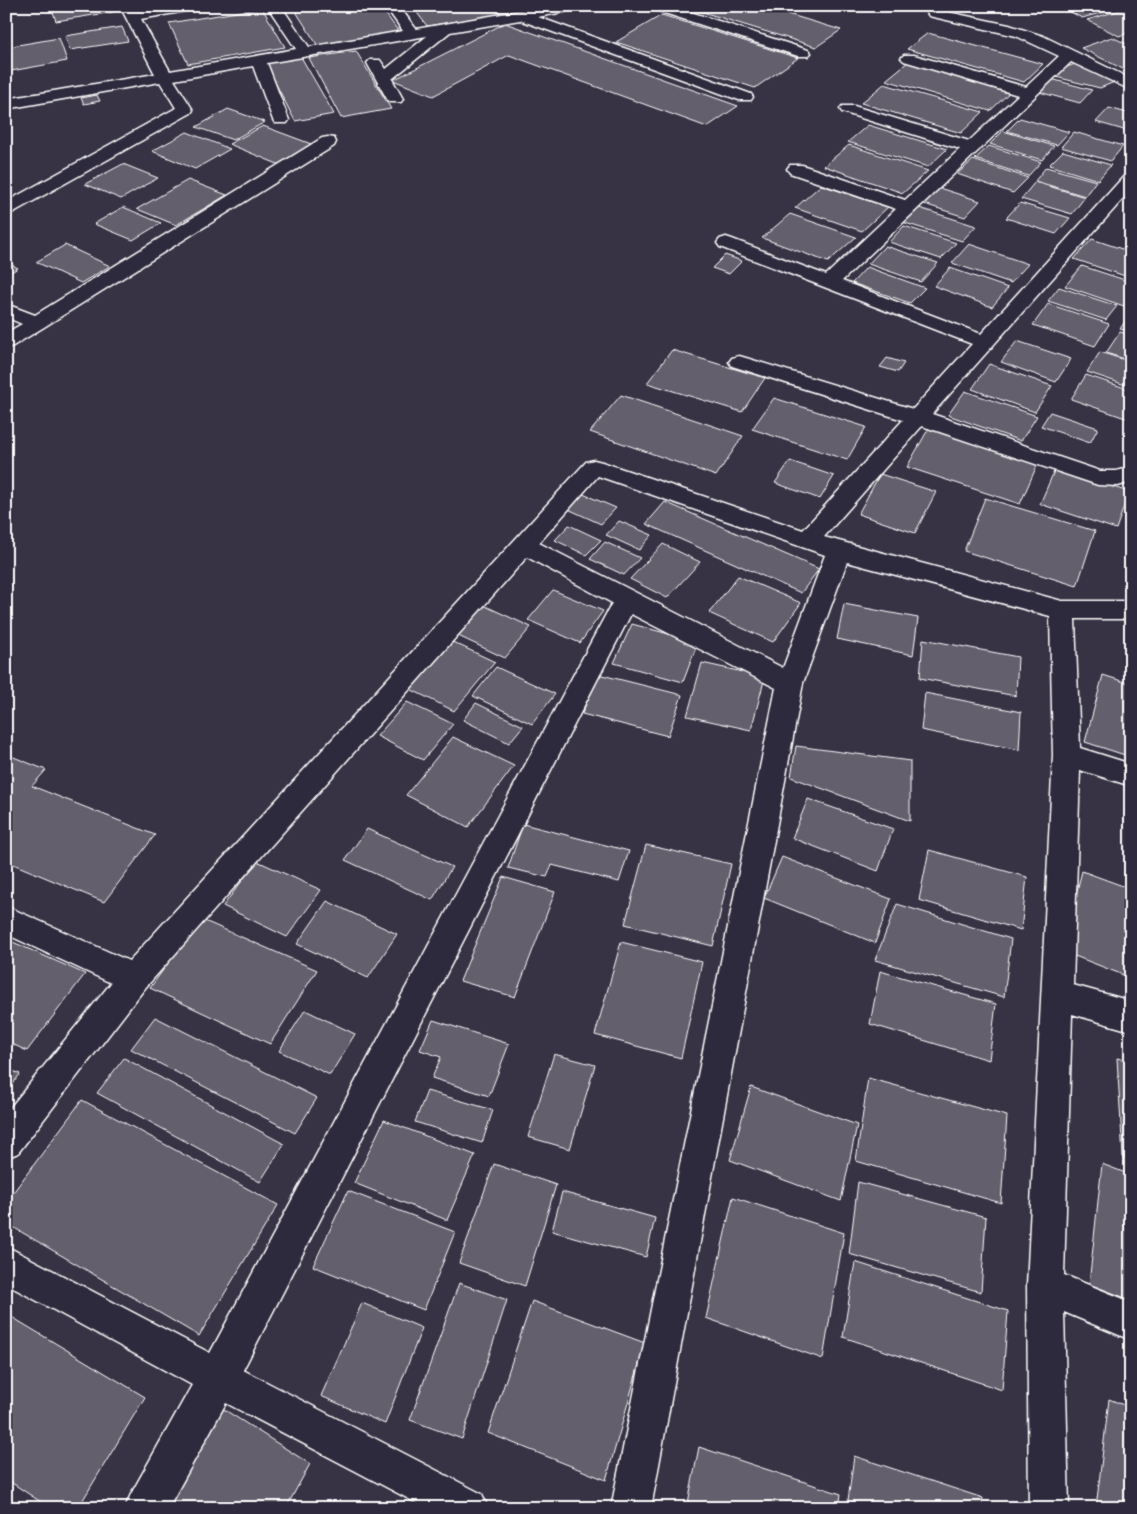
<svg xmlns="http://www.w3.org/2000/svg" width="1137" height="1514" viewBox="0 0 1137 1514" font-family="Kalam,sans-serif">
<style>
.building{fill:#635f6d;stroke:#fff}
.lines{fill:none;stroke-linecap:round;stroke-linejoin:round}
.street-casing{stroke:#fff;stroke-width:3}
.street{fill:#2f2a3d;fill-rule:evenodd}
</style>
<rect width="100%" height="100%" fill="#373345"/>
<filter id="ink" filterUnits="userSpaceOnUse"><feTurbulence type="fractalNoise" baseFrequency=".02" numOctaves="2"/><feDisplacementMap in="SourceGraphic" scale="10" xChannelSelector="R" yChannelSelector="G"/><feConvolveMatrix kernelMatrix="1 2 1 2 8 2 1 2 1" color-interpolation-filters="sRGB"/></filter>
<g filter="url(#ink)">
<g class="building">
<path d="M51,6H111L113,12L56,21Z"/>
<path d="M380,6L399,32L318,46L293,7Z"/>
<path d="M412,6H495L501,14L427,26Z"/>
<path d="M683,6H761L841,30L816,47Z"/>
<path d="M1077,6H1116L1119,8L1082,18L1065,9Z"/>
<path d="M262,8L285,47L188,64L169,23Z"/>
<path d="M1124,9L1131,12V32L1119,36L1087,20Z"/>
<path d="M662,15L798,58L755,88L616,42Z"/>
<path d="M505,23L738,106L707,127L509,55L433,96L393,80Z"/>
<path d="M122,27L128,41L70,50L65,36Z"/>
<path d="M928,33L1043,64L1024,82L907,49Z"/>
<path d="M1112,37L1131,46V73L1081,48Z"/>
<path d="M59,38L67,61L11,71L6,57V47Z"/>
<path d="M356,51L391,109L341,118L309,58Z"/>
<path d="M301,57L334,114L295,121L265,63Z"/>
<path d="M909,61L1012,90L990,111L886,80Z"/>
<path d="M1078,63L1117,81L1100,88L1056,77L1064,68Z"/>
<path d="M1051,79L1092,90L1080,103L1039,92Z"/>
<path d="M884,84L983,112L961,133L861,103Z"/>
<path d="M97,95L100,101L84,104L81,98Z"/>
<path d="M1109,108L1131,114V132L1096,122Z"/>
<path d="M228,109L265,122L233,140L196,127Z"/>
<path d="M1020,118L1069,132L1057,145L1007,131Z"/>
<path d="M868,125L947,149L928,167L848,142Z"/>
<path d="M263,126L314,145L280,165L229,144Z"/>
<path d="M1003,131L1054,146L1042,160L990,144Z"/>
<path d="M187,132L230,149L195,169L152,151Z"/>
<path d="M1074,132L1123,146L1111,161L1061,147Z"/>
<path d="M849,145L928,171L903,193L824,166Z"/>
<path d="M989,146L1041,162L1028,176L975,159Z"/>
<path d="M1063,151L1111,165L1098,180L1049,165Z"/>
<path d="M973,160L1028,178L1013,193L957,174Z"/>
<path d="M123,164L158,178L121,199L85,184Z"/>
<path d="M1046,167L1096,181L1085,196L1035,181Z"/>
<path d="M188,180L227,195L176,225L137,209Z"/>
<path d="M1035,182L1085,197L1072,214L1021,199Z"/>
<path d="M821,185L888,207L862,231L795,208Z"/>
<path d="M936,187L980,201L965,217L921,203Z"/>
<path d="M1020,203L1070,218L1056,234L1006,218Z"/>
<path d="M123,207L161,223L133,240L94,224Z"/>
<path d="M916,207L976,226L962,241L902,222Z"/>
<path d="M790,214L856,237L828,262L762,238Z"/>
<path d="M904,226L956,243L941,259L889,242Z"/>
<path d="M1092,239L1131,252V278L1074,259Z"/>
<path d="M969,244L1028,264L1011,283L952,263Z"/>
<path d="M65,245L110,266L81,283L36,262Z"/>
<path d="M885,246L938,263L921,282L868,264Z"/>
<path d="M725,255L742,261L729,274L712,268Z"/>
<path d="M6,262L18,268L6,275Z"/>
<path d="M1082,266L1131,282V297L1124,306L1065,286Z"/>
<path d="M867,267L925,288L910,303L852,283Z"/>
<path d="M950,268L1008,288L992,307L934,286Z"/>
<path d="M1059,287L1117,306L1106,320L1048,301Z"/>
<path d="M1048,304L1109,324L1095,346L1033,325Z"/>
<path d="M1131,312V332L1120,329Z"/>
<path d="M1120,332L1131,335V361L1106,353Z"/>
<path d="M1017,341L1071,359L1056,382L1001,362Z"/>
<path d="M672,350L765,378L742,412L647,383Z"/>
<path d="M1100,352L1131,362V387L1087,372Z"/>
<path d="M887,358L904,363L898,372L880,367Z"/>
<path d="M989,364L1052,386L1035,412L972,389Z"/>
<path d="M1086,375L1131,390V420L1071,399Z"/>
<path d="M965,391L1037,416L1021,441L948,415Z"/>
<path d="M621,395L743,436L716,476L590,432Z"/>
<path d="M774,398L866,427L847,460L752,429Z"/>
<path d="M1050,412L1098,428L1090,443L1041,426Z"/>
<path d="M930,426L1039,461L1020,504L907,467Z"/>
<path d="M790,461L834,476L820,499L775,483Z"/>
<path d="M1055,469L1129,492L1116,529L1040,504Z"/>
<path d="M880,474L936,492L915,533L858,514Z"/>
<path d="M583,494L616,508L601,524L568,509Z"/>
<path d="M985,498L1095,531L1077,586L964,551Z"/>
<path d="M665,502L819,569L801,593L646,524Z"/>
<path d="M619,521L652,535L639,550L606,535Z"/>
<path d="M569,525L601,540L586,555L555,540Z"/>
<path d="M605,542L640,558L624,575L590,559Z"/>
<path d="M663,544L700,562L667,598L630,579Z"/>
<path d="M738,576L801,603L773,642L709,613Z"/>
<path d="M553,590L603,611L580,643L528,620Z"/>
<path d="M481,604L531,627L505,658L454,634Z"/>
<path d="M844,604L918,618L913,655L837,639Z"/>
<path d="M632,624L698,642L683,682L614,663Z"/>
<path d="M446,639L495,662L454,711L404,686Z"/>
<path d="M923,639L1018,657L1016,696L920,678Z"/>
<path d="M702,663L765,677L751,730L687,716Z"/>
<path d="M496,667L555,694L532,724L473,696Z"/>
<path d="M598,674L682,695L668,736L582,714Z"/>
<path d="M1103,675L1131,684V757L1085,742Z"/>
<path d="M925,693L1021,712L1019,750L921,730Z"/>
<path d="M407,702L453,724L423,760L377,736Z"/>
<path d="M476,703L523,726L509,743L463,720Z"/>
<path d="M453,737L514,766L468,827L406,795Z"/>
<path d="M796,746L910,761V821L791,777Z"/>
<path d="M6,754L46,770L32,786L155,835L104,902L6,861Z"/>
<path d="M808,799L893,829L878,871L792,838Z"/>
<path d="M523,824L629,851L619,882L552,865L547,877L508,868Z"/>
<path d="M367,829L452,867L432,900L345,860Z"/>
<path d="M646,845L731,864L713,946L625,924Z"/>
<path d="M929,850L1027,877L1021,930L919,900Z"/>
<path d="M782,857L891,899L875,943L764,898Z"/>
<path d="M257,861L321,890L287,937L223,906Z"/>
<path d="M1082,871L1131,889V954L1126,976L1062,951Z"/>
<path d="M503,877L555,892L515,997L460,981Z"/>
<path d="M327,901L397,934L368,978L297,944Z"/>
<path d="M897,904L1011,939L1004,997L875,960Z"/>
<path d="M200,919L317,970L270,1044L150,988Z"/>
<path d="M6,939L85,974L27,1051L6,1041Z"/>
<path d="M621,942L702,962L681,1058L595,1035Z"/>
<path d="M880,971L996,1004L989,1060L870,1024Z"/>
<path d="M305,1010L355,1034L330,1075L279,1051Z"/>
<path d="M155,1017L317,1098L295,1133L131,1049Z"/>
<path d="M433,1020L509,1044L489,1096L432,1078L441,1057L420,1050Z"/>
<path d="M554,1054L595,1065L570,1149L528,1137Z"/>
<path d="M124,1058L284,1144L260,1182L97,1093Z"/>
<path d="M1117,1058L1131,1061V1159L1123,1157Z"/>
<path d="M6,1068L20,1074L6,1093Z"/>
<path d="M868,1078L1007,1116L1001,1203L856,1161Z"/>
<path d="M751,1087L857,1125L841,1201L730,1160Z"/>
<path d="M427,1091L493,1110L482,1143L415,1122Z"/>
<path d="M82,1100L278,1205L199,1336L6,1223V1202Z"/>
<path d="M384,1120L475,1155L447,1220L354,1183Z"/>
<path d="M494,1164L556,1185L525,1286L459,1263Z"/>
<path d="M1102,1164L1131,1175V1300L1089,1284Z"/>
<path d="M858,1182L986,1217L981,1292L849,1254Z"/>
<path d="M348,1191L455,1232L424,1310L313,1266Z"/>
<path d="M562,1192L655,1218L646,1257L552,1231Z"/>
<path d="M733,1197L844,1233L823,1359L706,1318Z"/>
<path d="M855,1262L1008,1311L1002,1390L843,1337Z"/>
<path d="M459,1283L507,1300L462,1439L410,1420Z"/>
<path d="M532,1301L645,1343L606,1480L488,1433Z"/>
<path d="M362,1303L422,1328L385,1424L321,1396Z"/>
<path d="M10,1316L145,1397L78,1508H50L6,1479V1321Z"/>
<path d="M1109,1399L1131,1408V1508H1096Z"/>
<path d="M217,1405L310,1464L286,1508H155Z"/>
<path d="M699,1447L841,1494L839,1508H687Z"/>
<path d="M854,1456L983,1498L982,1508H847Z"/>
</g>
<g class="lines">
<defs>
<g id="street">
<path d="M120,6H134L137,11L165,6H199L192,10L141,19L170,71L296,49L267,6H281L309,47L403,31L385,6H399L416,29L548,6H581L574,10L538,17L751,94L753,97L751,100H739L520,20L450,32L392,79L403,99L401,102H389L387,99L367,63L370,60H380L386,69L427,36L267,63L289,120L287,123H275L273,120L253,66L174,80L193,110L191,113L12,213L6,214V202L176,108L160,82L6,109V99L155,74Z"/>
<path d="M650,6H672L808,50L811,53L808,56H798L652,9Z"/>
<path d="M934,9L1009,25L1043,36L1131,79V90L1071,62L842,281L981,334L1125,175L1131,174V190L932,414L1100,471H1116L1131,467V482L1118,486L1098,485L922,426L824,537L1062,601H1131V619H1075L1080,748L1131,764V786L1080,770L1073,985L1131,1001V1031L1072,1014L1064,1275L1131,1302V1340L1064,1312L1069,1508H1029L1027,1286L1053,755L1050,616L847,562L803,683L651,1508H611L776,688L631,614L243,1370L482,1494L488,1508H426L226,1403L168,1508H125L131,1494L192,1385L6,1284V1246L210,1353L612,603L527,557L145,988L18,1153L6,1158V1113L111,983L6,934V906L129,961L586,462L594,460L602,462L803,530L903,420L732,366L729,362L732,358L739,356L746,358L913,409L972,344L720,247L717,243L720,239L726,237L732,239L826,275L896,209L790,173L787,169L790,165H802L905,200L960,149L842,112L840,109L842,106H854L969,141L1018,95L904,61L901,58L904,55H914L1026,87L1059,56L1016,36L929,16L927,13L929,10ZM598,476L825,555L783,668L539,543Z"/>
<path d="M328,137L334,138L336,142L334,146L44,327L13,346L6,348V333L22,324L6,317V304L35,315L322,138Z"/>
</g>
</defs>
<use href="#street" class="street-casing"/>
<use href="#street" class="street"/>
</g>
</g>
<rect width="1137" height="1514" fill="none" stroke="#2f2a3d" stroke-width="25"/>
<rect x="12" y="12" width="1112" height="1489" fill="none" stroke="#fff" stroke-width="2" filter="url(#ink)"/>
</svg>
